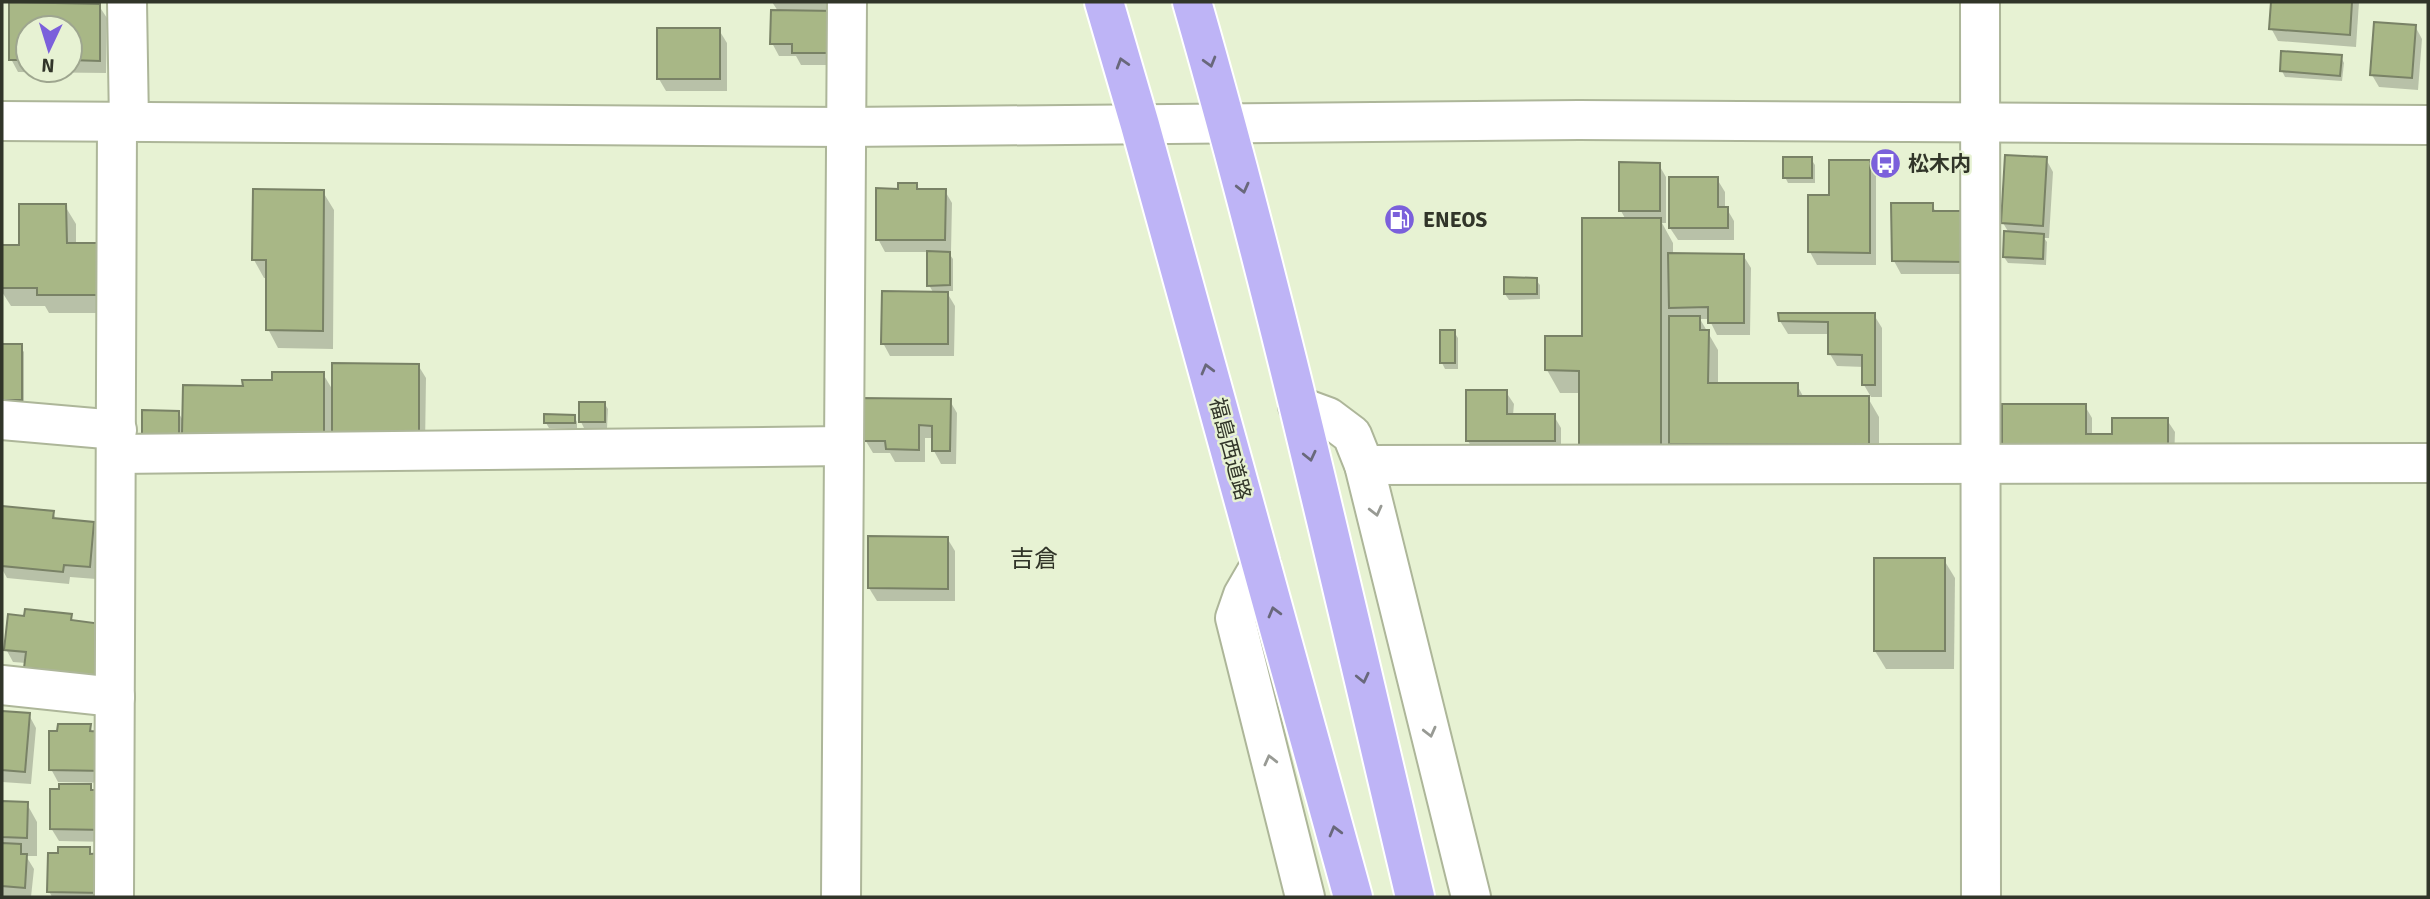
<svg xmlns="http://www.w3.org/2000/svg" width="2430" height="899" viewBox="0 0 2430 899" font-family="Signika,'Noto Sans JP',sans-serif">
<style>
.shadow{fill:#0003;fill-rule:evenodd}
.building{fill:#a8b786;stroke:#798266;stroke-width:2}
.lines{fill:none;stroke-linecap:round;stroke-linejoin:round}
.minor-casing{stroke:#adb699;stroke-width:42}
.tertiary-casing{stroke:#adb699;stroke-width:42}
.trunk-casing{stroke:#fff;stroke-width:42}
.minor{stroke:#fff;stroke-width:38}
.tertiary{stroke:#fff;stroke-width:38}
.trunk{stroke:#beb4f6;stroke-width:38}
.oneway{stroke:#69687b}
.oneway2{stroke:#989a94}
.labels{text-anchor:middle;stroke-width:5;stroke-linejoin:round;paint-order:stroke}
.poi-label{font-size:21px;font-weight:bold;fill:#313529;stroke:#e7f2d3;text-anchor:start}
.street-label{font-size:21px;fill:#313529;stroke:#e7f2d3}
.quarter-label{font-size:24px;fill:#313529;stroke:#e7f2d3}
</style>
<rect width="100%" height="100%" fill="#e7f2d3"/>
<g class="shadow">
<path d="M11,2H61V6H99L107,18L106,73L18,72L11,59ZM28,28H70V70H28Z"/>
<path d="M772,2H840L841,65H801L796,56H779L772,43L778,11Z"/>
<path d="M2273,2H2359L2356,47L2278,41L2271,28Z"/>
<path d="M2415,26L2422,39L2418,90L2379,87L2372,75Z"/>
<path d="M719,30L727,43V91H666L659,79Z"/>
<path d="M2341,57L2344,63L2342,81L2285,77L2282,71Z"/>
<path d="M1811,159L1815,165V183H1788L1785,177Z"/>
<path d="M2046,159L2053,172L2049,238H2044L2047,242L2046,265L2008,263L2004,257L2009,233L2003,223Z"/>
<path d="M1869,162L1876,174V265H1817L1810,252L1830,197Z"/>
<path d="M1659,165L1666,177V223H1662L1673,243V255H1743L1751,268L1750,335H1717L1709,319H1700L1718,350V385H1797L1804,398H1868L1879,417V462L1673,471L1581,393H1560L1547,370L1584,338L1626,220L1621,211Z"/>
<path d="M1717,179L1725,192V209H1727L1734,221V240H1678L1670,228Z"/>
<path d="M916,184L919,191H945L952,203L951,252H948L953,259V291H946L955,306L954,356H890L883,343L934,294L929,285V252H885L878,239L900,191Z"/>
<path d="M323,192L334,210L333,349L278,348L268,329V278H264L254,260Z"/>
<path d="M1932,205L1936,212L1974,274H1901L1894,261Z"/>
<path d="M65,206L76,224V245L113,313H49L45,306H11L2,292V247H21Z"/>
<path d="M1536,280L1540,285V299L1509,300L1505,294Z"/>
<path d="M1874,315L1882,328V397H1871L1864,385V367L1837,366L1830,354V334H1788L1780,321Z"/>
<path d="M1454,332L1458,338V369H1445L1442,363Z"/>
<path d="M2,346H20L24,352V406H2Z"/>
<path d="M418,365L426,378L425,447L195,452L182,430V440H147L143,434L178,412L184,422L244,387L323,374L334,392Z"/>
<path d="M1506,392L1514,404L1513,415L1554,416L1561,428V453H1475L1468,441Z"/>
<path d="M950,401L957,413L956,464H941L934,451V438H925V462H895L890,453H873L861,433Z"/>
<path d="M604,403L608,409L607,428H584L581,422Z"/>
<path d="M2085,406L2092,418V436H2113L2167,420L2175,432L2174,462H2011Z"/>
<path d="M574,416L577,422V429L549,428L546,423Z"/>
<path d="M2,508L53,513L57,521L93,524L101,536L96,579L70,577L69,584L7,578L2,569Z"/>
<path d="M870,538H947L955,551V601H877L869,588Z"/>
<path d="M1944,560L1955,578L1954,669H1886L1875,651Z"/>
<path d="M70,616L74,622L33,680L26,668V663L13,662L6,649L26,618Z"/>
<path d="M2,709L4,713L29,715L36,728L31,784L2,782Z"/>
<path d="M90,726L111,783L58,782L51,769Z"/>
<path d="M90,786L110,842L59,841L51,828Z"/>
<path d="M2,803L27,804L37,822V856H26L34,869L31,897H2Z"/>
<path d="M89,849L109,897H52L49,891Z"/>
</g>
<g class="building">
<path d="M9,2L100,4V61L70,60V28H28V60H9Z"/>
<path d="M2271,2H2352L2350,35L2269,29Z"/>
<path d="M771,10L836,11L835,53H792V44H770Z"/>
<path d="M2374,22L2416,25L2412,78L2370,75Z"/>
<rect x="657" y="28" width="63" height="51"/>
<path d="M2281,51L2342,55L2340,76L2280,71Z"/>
<path d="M2005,155L2047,157L2043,226L2001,223Z"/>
<rect x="1783" y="157" width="29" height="21"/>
<path d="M1829,160H1870V253L1808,252V195H1829Z"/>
<path d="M1619,162L1660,163V211H1619Z"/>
<path d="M1669,177H1718V207H1728V228H1669Z"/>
<path d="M898,183H917V189H946L945,240H876V188L898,189Z"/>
<path d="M253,189L324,190L323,331L266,330V260H252Z"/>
<path d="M1891,203H1933V211H1968V262L1892,261Z"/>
<path d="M19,204H66L67,243H103V295H37V288H2V245H19Z"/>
<path d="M1582,218H1661V448H1579V371L1545,370V336H1582Z"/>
<path d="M2004,231L2044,234L2043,259L2003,257Z"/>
<path d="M927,251L950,252V285L927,286Z"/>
<path d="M1668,253L1744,254V323H1708V307L1669,308Z"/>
<path d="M1504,277L1537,278V294H1504Z"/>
<path d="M882,291L948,292V344H881Z"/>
<path d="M1778,313H1875V385H1862V355L1828,354V322L1779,321Z"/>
<path d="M1669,316H1700V330H1709L1708,383H1798V396H1869V444H1669Z"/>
<rect x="1440" y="330" width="15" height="33"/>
<rect x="2" y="344" width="20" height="56"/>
<path d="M332,363L419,364V435L332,434Z"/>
<path d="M272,372H324V436L182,434L183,385L243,386L242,380H272Z"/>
<path d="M1466,390H1507V414H1555V441H1466Z"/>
<path d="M860,398L951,399L950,451H932V426L919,425V450L886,449L885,441H864V433H860Z"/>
<rect x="579" y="402" width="26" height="20"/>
<path d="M2002,404H2086V434H2112V418H2168V450L2002,449Z"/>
<path d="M142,410L179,411V434H142Z"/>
<path d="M544,414L575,415V423H544Z"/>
<path d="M2,506L54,511L53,518L94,522L90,567L64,565L63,572L2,566Z"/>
<path d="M868,536L948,537V589L868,588Z"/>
<rect x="1874" y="558" width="71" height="93"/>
<path d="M25,609L72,614L71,620L102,624L96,679L37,673L38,669L24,668L26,652L4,650L8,614L24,616Z"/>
<path d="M2,711L30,713L25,772L2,770Z"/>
<path d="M58,724H91L90,731L105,732V771L49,770V731H57Z"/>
<path d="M59,784H91V790H104V830L50,829V789H59Z"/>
<path d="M2,801L28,802L27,838L2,837Z"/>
<path d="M2,843L21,844V854H27L25,888L2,886Z"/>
<path d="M58,847H90V854L104,853L103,893L47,892L48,853H58Z"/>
</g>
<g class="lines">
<defs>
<g id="minor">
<path d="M127,2L129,123"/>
<path d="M1980,2L1981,897"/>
<path d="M1298,406L1328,417L1352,435L1364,465L1471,897"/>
<path d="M2,420L117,430"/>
<path d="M116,454L844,446"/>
<path d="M1364,465L2428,463"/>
<path d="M1261,564L1243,595L1235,618L1305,897"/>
<path d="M2,685L115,697"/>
<path d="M114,897L117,123"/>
<path d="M841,897L847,2"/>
</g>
<path id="tertiary" d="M2,121L846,127L1579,120L2428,125"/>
<g id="trunk">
<path d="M1104,2L1140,125L1353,897"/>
<path d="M1192,2C1277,297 1344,598 1415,897"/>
</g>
</defs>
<use href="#minor" class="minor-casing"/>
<use href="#tertiary" class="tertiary-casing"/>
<use href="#trunk" class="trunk-casing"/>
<use href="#minor" class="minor"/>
<use href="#tertiary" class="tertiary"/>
<use href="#trunk" class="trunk"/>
</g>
<defs><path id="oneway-chevron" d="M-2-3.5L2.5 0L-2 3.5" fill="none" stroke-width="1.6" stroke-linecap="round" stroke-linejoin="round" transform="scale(1.75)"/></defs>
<g class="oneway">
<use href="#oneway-chevron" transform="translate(1210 62) rotate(74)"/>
<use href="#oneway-chevron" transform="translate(1122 63) rotate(-107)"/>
<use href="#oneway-chevron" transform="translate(1243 188) rotate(76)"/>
<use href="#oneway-chevron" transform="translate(1207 369) rotate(-105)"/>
<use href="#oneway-chevron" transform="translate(1310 456) rotate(77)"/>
<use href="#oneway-chevron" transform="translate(1274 612) rotate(-105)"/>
<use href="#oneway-chevron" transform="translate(1363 678) rotate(77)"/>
<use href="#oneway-chevron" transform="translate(1335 831) rotate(-105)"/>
</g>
<g class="oneway2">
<use href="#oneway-chevron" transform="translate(1376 511) rotate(76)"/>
<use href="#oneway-chevron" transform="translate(1430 732) rotate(76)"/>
<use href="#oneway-chevron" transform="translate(1270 760) rotate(-104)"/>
</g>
<defs>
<symbol id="bus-disc" viewBox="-11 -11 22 22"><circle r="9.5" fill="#7b60db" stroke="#e7f2d3"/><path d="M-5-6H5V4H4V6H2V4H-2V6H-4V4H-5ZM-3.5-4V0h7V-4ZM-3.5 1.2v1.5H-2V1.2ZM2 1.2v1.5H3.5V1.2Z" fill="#fff"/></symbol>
<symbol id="fuel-disc" viewBox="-11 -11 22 22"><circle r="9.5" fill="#7b60db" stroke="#e7f2d3"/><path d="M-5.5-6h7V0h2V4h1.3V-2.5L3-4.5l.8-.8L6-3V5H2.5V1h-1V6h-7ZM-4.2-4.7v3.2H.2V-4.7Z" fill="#fff"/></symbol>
</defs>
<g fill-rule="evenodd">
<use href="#bus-disc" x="1868" y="146" width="35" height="35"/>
<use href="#fuel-disc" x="1382" y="202" width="35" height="35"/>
</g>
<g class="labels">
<g class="poi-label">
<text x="1908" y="171">松木内</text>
<text x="1423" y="227">ENEOS</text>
</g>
<g class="street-label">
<text transform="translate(1230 449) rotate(75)" y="7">福島西道路</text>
</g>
<g class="quarter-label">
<text x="1034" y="567">吉倉</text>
</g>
</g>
<rect width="2430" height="899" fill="none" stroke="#313529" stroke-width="7"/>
<g transform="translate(49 49) rotate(184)"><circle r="33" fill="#e7f2d3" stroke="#9ea68f" stroke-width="2"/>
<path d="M0-5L12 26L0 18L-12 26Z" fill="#7b60db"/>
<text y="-10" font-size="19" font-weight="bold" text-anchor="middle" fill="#313529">N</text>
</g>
</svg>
